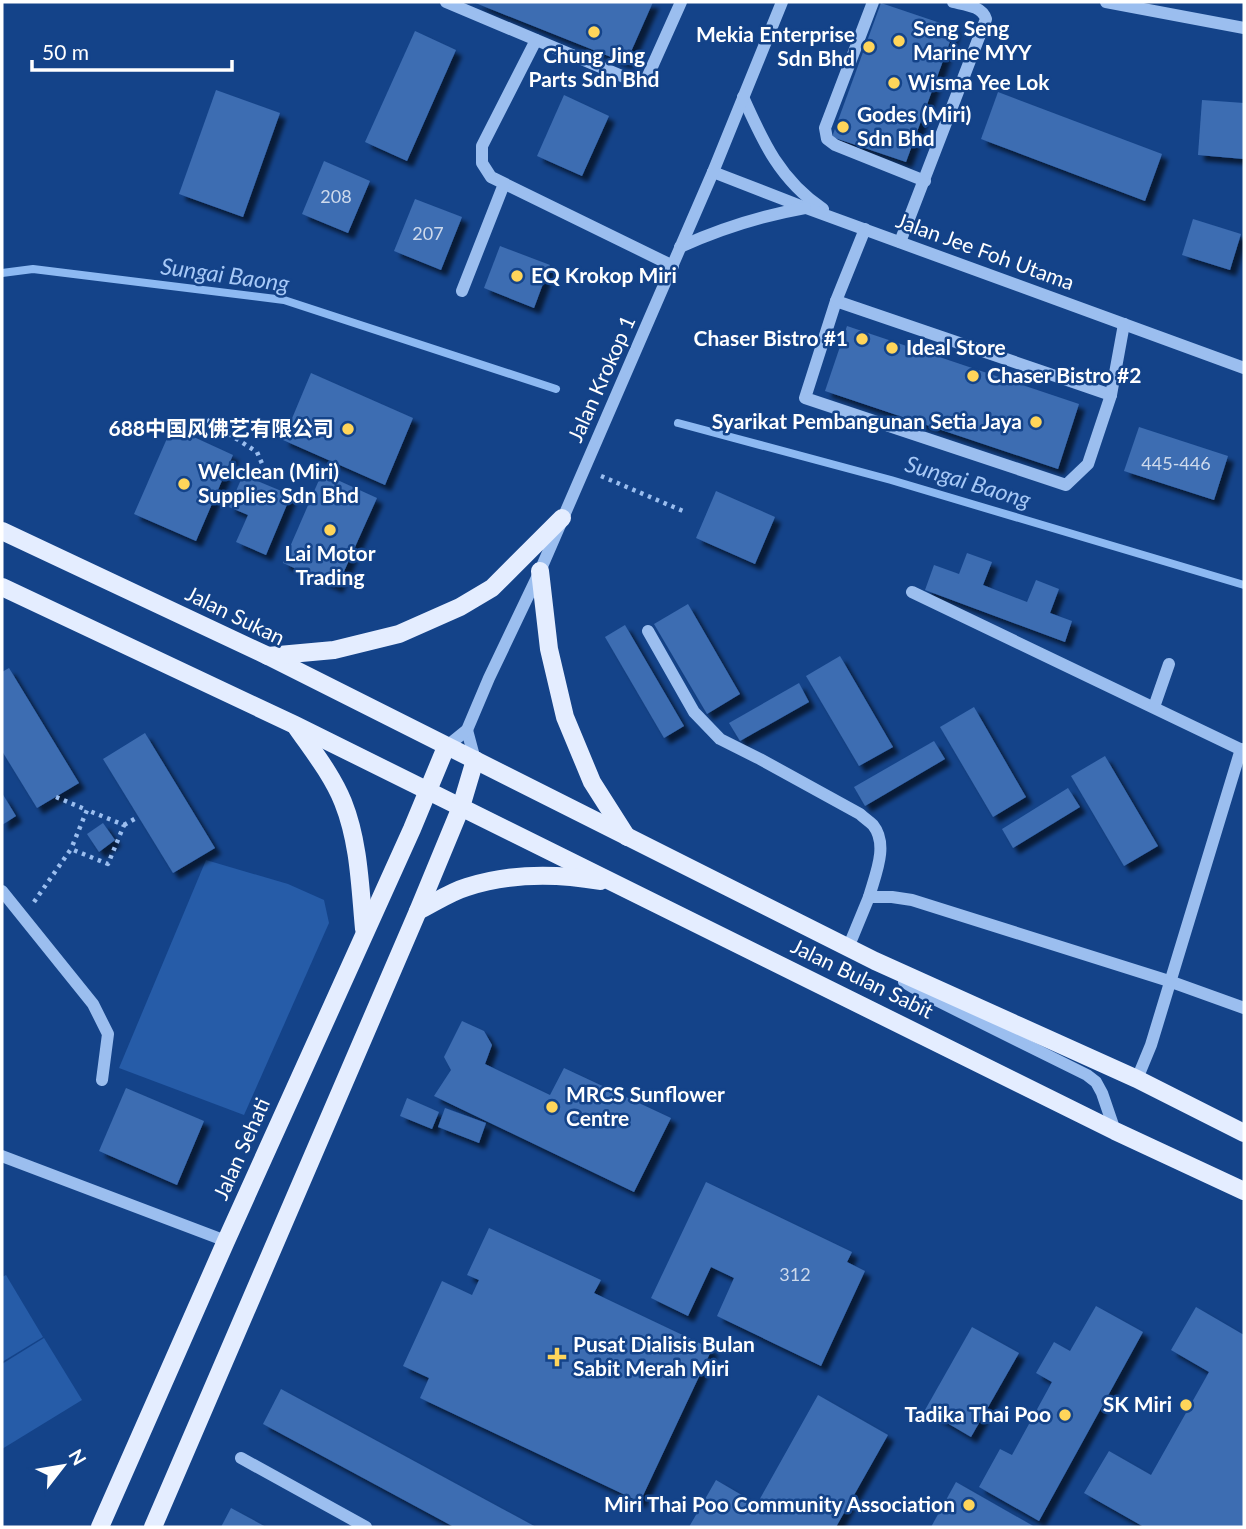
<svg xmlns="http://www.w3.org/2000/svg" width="1246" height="1529" viewBox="0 0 1246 1529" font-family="Lato,'Noto Sans SC',sans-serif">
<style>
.green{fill:#265ca8}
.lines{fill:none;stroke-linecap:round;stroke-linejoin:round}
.stream{stroke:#8db9f2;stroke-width:8}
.building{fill:#3d6db2;filter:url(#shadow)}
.path{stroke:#9bbeef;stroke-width:4.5;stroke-dasharray:3.5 5;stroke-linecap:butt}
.minor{stroke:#9bbeef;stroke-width:12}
.major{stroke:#e4edff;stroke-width:18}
.poi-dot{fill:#ffd55a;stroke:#144389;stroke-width:2.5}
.labels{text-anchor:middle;stroke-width:5;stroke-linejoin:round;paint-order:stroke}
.number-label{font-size:18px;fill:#cedaec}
.poi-label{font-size:21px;font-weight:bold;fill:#fff;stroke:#144389;text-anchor:start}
.street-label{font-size:21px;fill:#fff;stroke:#144389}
.water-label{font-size:23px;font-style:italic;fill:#a7c9f7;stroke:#144389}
</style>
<defs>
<filter id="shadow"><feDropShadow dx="6" dy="6" stdDeviation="2" flood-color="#0009"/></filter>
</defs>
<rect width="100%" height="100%" fill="#144389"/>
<g class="green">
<path d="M206,860L288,884L324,900L329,923L244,1115L119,1068Z"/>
<path d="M6,1275L43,1337L2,1362V1277Z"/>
<path d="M44,1338L82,1400L2,1449V1364Z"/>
</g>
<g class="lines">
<g class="stream">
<path d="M2,273L33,269L284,300L556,389"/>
<path d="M678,423L891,480L1244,585"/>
</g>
</g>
<g class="building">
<path d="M473,2H653L626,63Z"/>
<path d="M881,3L955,28L906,162L832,137Z"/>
<path d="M415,31L456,50L407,161L365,142Z"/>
<path d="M216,90L280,113L243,217L179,194Z"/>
<path d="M998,92L1162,154L1145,201L981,139Z"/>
<path d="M564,95L609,116L582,176L537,156Z"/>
<path d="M1202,100L1244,103V159L1198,155Z"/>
<path d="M324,161L370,181L348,233L302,214Z"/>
<path d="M415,199L462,217L441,270L394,251Z"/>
<path d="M1193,219L1241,234L1230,270L1182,255Z"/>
<path d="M500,246L550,265L534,308L484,288Z"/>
<path d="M847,326L1079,404L1058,469L825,391Z"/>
<path d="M311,373L413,418L385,485L283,440Z"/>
<path d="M172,427L233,455L196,541L134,514Z"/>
<path d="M1139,427L1228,456L1214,500L1124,471Z"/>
<path d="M322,473L377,498L337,587L283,563Z"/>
<path d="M243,475L291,495L266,555L236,542L248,515L229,507Z"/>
<path d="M716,491L775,517L755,564L696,538Z"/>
<path d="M967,553L992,562L983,585L1027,602L1036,580L1059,589L1050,613L1072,621L1065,642L925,590L934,565L959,574Z"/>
<path d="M688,604L740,694L707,714L654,624Z"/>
<path d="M625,625L684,726L664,738L605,637Z"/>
<path d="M840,656L893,747L859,766L806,676Z"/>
<path d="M9,668L79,783L37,808L2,751V672Z"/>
<path d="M799,683L809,702L740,741L729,723Z"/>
<path d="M974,707L1026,797L993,817L940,727Z"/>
<path d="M145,733L215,848L173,873L103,759Z"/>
<path d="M934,741L945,759L865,806L854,787Z"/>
<path d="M1105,756L1158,846L1124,866L1071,776Z"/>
<path d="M1068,788L1080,807L1013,848L1002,829Z"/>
<path d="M2,793L16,816L2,825Z"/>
<path d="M103,823L115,840L99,852L87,834Z"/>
<path d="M462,1021L484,1031L492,1045L485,1064L550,1095L564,1068L671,1118L634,1192L434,1096L451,1070L444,1057Z"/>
<path d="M126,1088L204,1121L177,1185L99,1151Z"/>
<path d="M407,1098L439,1112L432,1129L400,1116Z"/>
<path d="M445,1108L486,1123L479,1143L438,1127Z"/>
<path d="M706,1182L852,1252L847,1262L865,1271L821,1366L717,1316L734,1278L711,1267L688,1316L651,1298Z"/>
<path d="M489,1228L601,1280L594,1293L712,1349L640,1502L420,1398L429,1378L403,1366L442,1281L472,1295L479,1280L467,1275Z"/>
<path d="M1096,1306L1143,1332L1039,1521L979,1487L1000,1449L1012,1455L1052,1382L1036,1373L1054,1342L1070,1351Z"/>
<path d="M1196,1307L1244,1335V1527H1144L1084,1493L1109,1451L1151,1475L1209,1372L1171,1350Z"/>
<path d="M972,1327L1019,1353L971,1437L925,1410Z"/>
<path d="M281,1389L536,1527H454L263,1424Z"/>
<path d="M818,1395L888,1435L836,1527H689L716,1480L757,1504Z"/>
<path d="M956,1482L1035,1527H931Z"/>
<path d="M231,1508L266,1527H221Z"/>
</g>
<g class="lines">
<g class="path">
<path d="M207,420L257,452L266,473"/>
<path d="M601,476L683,511"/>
<path d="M56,797L87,810"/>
<path d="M124,825L138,817"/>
<path d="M34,902L71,849L108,864L124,825L87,810L71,849"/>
</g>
<g class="minor">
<path d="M446,2L636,82L642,81L647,78L681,2"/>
<path d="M873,2L825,128L827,139L835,145L925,181"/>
<path d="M1106,2L1244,28"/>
<path d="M536,40L482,146V163L491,177L673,266"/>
<path d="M743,97C763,142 780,180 823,209"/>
<path d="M713,172L806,208L1244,368"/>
<path d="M865,229L836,301L805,398L1066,485L1088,464L1111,395L1124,324"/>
<path d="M900,242L986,19C982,6 966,5 953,2"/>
<path d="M680,247C722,228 760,216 805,208"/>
<path d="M462,291L504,184"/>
<path d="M836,301L1111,395"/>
<path d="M912,592L1244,751"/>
<path d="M648,631L694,712L720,739L760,759L860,814C864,818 869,821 873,825C889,845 875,875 869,897"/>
<path d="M1154,707L1169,664"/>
<path d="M467,730L475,760"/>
<path d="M446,747L467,730L489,678L540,571L713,172L782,2"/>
<path d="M2,891L93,1004L108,1034L102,1080"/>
<path d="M848,948L869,897H892L912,900L1169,981L1244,1008"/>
<path d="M904,982L928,996L1087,1075L1096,1082L1102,1093L1115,1131"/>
<path d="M1137,1079L1151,1045L1241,749"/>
<path d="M2,1156L226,1241"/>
<path d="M241,1458L366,1527"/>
</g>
<g class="major">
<path d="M2,531L268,656L875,961L1137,1079L1244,1133"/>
<path d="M540,571L549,649L565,717L592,782L627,837"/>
<path d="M2,587L295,725L1115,1131L1244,1191"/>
<path d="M268,656L334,650L399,634L460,607L492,588L562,518"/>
<path d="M297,728C313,751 332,775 343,802C359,842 360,886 364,929"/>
<path d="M418,911C434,903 450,892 467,887C511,873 555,873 600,881"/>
<path d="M100,1527L226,1241L412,829L446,747"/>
<path d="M153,1527L418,911L461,807L475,760"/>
</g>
</g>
<g class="poi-dot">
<circle cx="594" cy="32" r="7"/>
<circle cx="899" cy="41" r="7"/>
<circle cx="869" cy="47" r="7"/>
<circle cx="894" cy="83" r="7"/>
<circle cx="843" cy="127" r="7"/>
<circle cx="517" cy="276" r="7"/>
<circle cx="862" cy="339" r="7"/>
<circle cx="892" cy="348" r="7"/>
<circle cx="973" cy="376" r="7"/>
<circle cx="1036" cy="422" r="7"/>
<circle cx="348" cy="429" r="7"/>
<circle cx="184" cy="484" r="7"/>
<circle cx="330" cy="530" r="7"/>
<circle cx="552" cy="1107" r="7"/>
<path d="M553.5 1346.5h7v7h7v7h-7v7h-7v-7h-7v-7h7z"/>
<circle cx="1186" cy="1405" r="7"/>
<circle cx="1065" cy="1415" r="7"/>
<circle cx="969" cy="1505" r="7"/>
</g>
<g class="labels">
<g class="number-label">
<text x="336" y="203">208</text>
<text x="428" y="240">207</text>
<text x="1176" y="470">445-446</text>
<text x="795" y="1281">312</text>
</g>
<g class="poi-label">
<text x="913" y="36">Seng Seng<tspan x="913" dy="24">Marine MYY</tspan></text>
<text x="855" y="42" text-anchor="end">Mekia Enterprise<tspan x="855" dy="24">Sdn Bhd</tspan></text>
<text x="594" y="63" text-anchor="middle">Chung Jing<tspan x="594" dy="24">Parts Sdn Bhd</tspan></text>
<text x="908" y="90">Wisma Yee Lok</text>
<text x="857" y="122">Godes (Miri)<tspan x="857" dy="24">Sdn Bhd</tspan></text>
<text x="531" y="283">EQ Krokop Miri</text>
<text x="848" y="346" text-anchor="end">Chaser Bistro #1</text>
<text x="906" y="355">Ideal Store</text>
<text x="987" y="383">Chaser Bistro #2</text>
<text x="1022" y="429" text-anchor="end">Syarikat Pembangunan Setia Jaya</text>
<text x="334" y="436" text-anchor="end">688中国风佛艺有限公司</text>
<text x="198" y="479">Welclean (Miri)<tspan x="198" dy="24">Supplies Sdn Bhd</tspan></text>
<text x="330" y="561" text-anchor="middle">Lai Motor<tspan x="330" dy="24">Trading</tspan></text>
<text x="566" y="1102">MRCS Sunflower<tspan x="566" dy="24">Centre</tspan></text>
<text x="573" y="1352">Pusat Dialisis Bulan<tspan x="573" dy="24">Sabit Merah Miri</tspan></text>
<text x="1172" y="1412" text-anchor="end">SK Miri</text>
<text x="1051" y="1422" text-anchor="end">Tadika Thai Poo</text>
<text x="955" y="1512" text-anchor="end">Miri Thai Poo Community Association</text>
</g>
<g class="street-label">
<text transform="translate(985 252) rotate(20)" y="7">Jalan Jee Foh Utama</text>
<text transform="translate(602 379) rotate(-66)" y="7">Jalan Krokop 1</text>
<text transform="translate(235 616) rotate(26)" y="7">Jalan Sukan</text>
<text transform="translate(862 979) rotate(26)" y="7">Jalan Bulan Sabit</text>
<text transform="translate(242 1149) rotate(-66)" y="7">Jalan Sehati</text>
</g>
<g class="water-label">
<text transform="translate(225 275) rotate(8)" y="8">Sungai Baong</text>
<text transform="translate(968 482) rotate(17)" y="8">Sungai Baong</text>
</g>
</g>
<rect width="1246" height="1529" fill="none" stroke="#ffffff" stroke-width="7"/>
<g transform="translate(63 1466) rotate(59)" stroke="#144389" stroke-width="5" paint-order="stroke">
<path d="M0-5L12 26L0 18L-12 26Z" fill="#ffffff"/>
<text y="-10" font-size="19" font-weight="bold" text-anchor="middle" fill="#ffffff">N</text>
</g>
<path d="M32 60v10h200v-10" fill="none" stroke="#ffffff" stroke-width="3.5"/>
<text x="42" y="60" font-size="21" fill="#ffffff" stroke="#144389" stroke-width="5" paint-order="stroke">50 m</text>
</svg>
